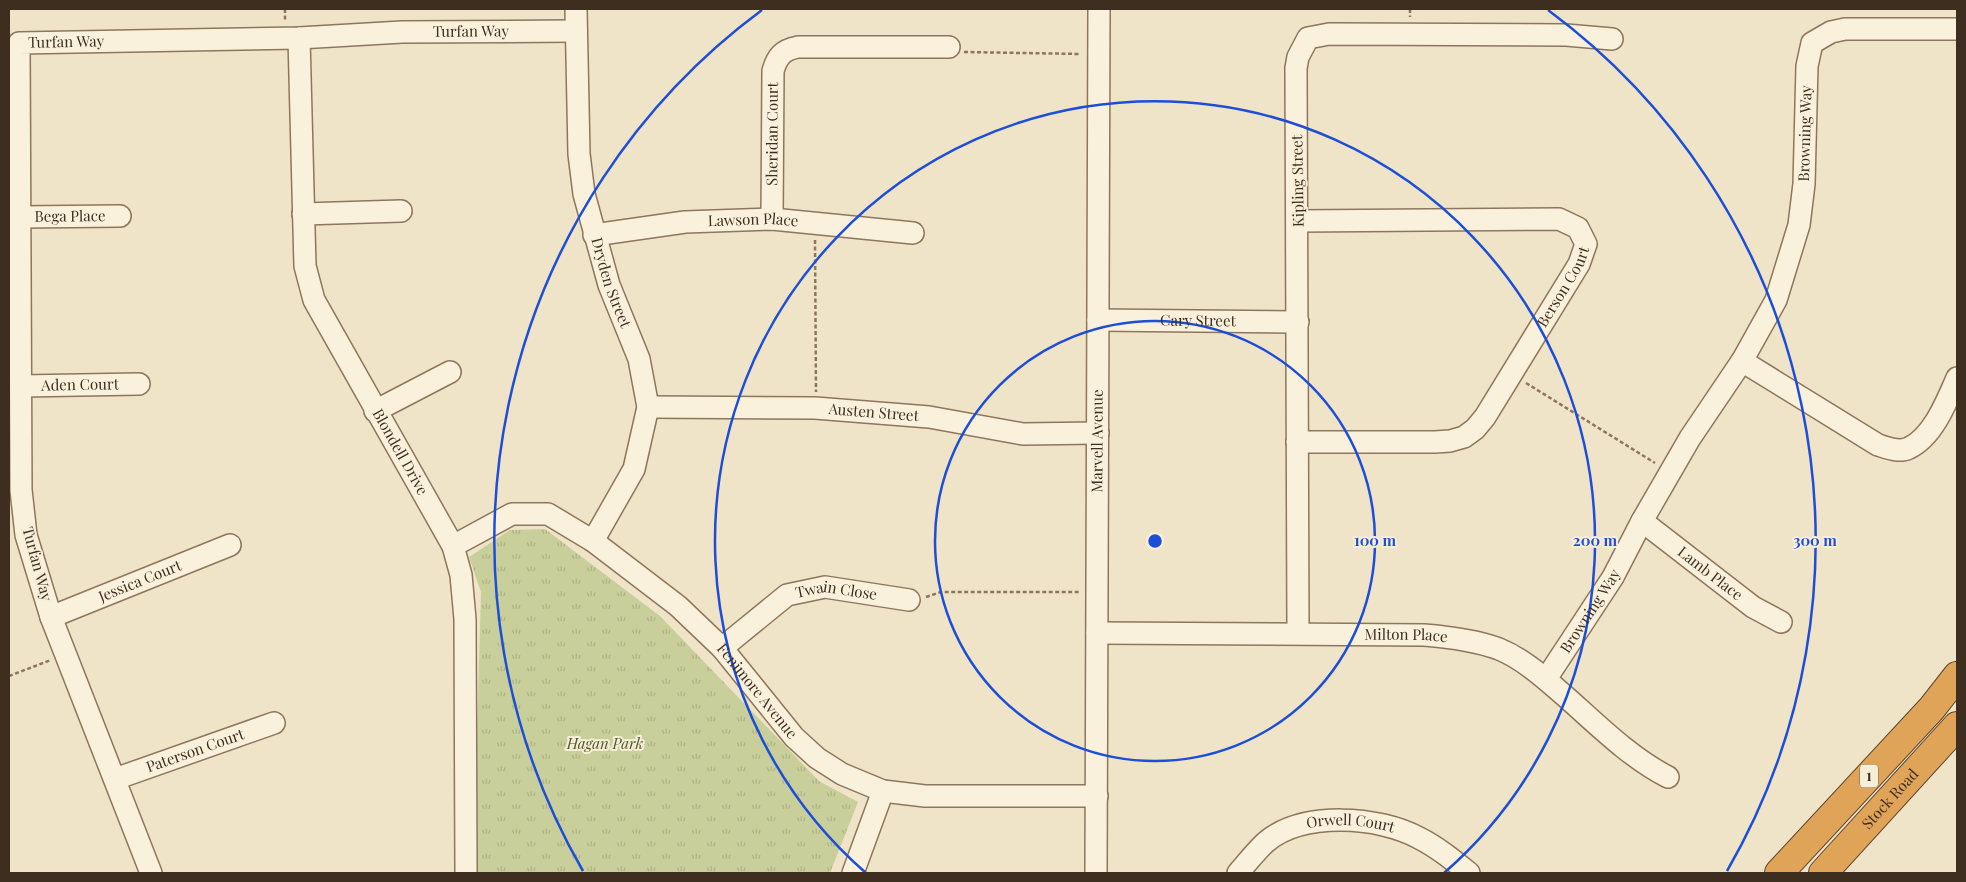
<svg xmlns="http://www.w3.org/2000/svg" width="1966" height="882" viewBox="0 0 1966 882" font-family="'Playfair Display',serif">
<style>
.park{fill:url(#park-tufts)}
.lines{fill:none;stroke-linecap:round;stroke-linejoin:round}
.minor-casing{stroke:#8d765c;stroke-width:24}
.highway-casing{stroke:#5b4430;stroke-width:30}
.path{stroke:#8d765c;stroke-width:2.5;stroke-dasharray:4 2.5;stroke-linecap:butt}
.minor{stroke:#faf1dc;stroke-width:21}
.highway{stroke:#e0a458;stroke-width:28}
.ring{fill:none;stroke:#1d4ed8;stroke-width:2.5}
.labels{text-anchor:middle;stroke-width:4;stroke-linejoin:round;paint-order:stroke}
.shield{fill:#f7eed8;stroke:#756857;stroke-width:1}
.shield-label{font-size:14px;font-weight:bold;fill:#3d2e20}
.street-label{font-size:15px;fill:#3d2e20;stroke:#f7eed8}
.park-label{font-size:15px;font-style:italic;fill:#4d5a26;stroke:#f7eed8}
.centre{fill:#1d4ed8;stroke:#f7eed8;stroke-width:2.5}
.ring-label{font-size:15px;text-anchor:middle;font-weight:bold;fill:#1d4ed8;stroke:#f7eed8;stroke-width:4;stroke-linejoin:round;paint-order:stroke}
</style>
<defs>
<pattern id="park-tufts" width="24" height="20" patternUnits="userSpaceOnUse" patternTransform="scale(1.25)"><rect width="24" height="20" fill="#c9cf9b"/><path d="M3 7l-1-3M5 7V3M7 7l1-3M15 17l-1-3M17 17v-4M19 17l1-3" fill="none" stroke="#aeb285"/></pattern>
</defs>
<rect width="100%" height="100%" fill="#f0e4c8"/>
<path class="park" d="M545,529L660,616L819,781L858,802L830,873H473L481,592L469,557L510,530Z"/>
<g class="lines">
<defs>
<g id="minor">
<path id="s1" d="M576,9L579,154L584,194L609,285L639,359L648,407L634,469L593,541"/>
<path id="s2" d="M299,38L305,266L314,300L453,546L461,575L465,619L466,873"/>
<path d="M303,214L401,211"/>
<path id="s3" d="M20,217L120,216"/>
<path id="s4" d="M772,219L773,71C777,57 782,50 798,47H949"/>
<path id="s5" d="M594,235L685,222L772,219L913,233"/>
<path id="s6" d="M1098,320L1298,322"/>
<path d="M1742,361L1878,445C1888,448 1899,453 1909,448C1933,437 1947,401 1957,378"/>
<path id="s7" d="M21,386L139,384"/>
<path id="s8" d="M648,407L815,408L929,417L1023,434L1098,433"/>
<path d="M375,411L450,372"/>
<path id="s9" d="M1297,442H1435L1450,441L1464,437L1475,429L1485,417L1579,264L1586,244L1578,228L1559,219L1298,221"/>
<path id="s10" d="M1642,521L1753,607L1781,622"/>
<path id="s11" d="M453,546L512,514H548L593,541L678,606L722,648L794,737L817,758L842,774L883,791L925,796H1097"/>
<path id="s12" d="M51,617L230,545"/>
<path id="s13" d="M1097,633L1424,635C1449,637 1475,640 1499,649C1521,658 1541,675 1558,690C1593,720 1627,756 1668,777"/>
<path d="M1298,633L1296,68L1298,57L1308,38L1329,34L1566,35L1612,39"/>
<path id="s14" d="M722,648L787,595L825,587L909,600"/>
<path id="s15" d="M1546,679L1613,577L1642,521L1690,438L1742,361L1776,300L1799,225L1804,184L1807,66L1812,43L1831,32L1845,29H1957"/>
<path id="s16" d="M115,779L274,723"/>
<path id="s17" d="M151,873L51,617L26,535L21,490L19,43L299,38L402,32L576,31"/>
<path d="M853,873L883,791"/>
<path id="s18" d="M1096,873L1099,9"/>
<path id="s19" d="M1238,873C1247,863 1256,851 1266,842C1303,811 1379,816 1419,838C1437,847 1453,860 1469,873"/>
</g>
<g id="highway">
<path d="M1779,873L1932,708L1957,676"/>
<path id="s20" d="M1823,873L1957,726"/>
</g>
</defs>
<use href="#minor" class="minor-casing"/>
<use href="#highway" class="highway-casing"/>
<g class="path">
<path d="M285,9V22"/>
<path d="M1410,9V17"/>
<path d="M964,52L1081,54"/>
<path d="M815,240L816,392"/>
<path d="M1526,383L1655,463"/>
<path d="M926,597L941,592H1079"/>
<path d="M9,676L51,660"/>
</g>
<use href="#minor" class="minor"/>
<use href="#highway" class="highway"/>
</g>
<g class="ring">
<circle cx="1155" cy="541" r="220"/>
<path d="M866 873A440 440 0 1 1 1444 873"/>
<path d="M583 871A660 660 0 0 1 762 10M1548 10A660 660 0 0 1 1727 871"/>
</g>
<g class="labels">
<rect class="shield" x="1860" y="764.5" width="18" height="23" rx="4"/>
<g class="shield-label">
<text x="1869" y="781">1</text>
</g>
<g class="street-label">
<text dy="5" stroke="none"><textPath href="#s17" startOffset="1305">Turfan Way</textPath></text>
<text dy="5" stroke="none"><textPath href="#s17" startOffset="900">Turfan Way</textPath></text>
<text dy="5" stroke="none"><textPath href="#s4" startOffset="85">Sheridan Court</textPath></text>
<text dy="5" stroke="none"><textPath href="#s15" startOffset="614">Browning Way</textPath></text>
<text transform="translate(1298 181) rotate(-91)" y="5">Kipling Street</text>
<text dy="5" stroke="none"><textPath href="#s3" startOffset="50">Bega Place</textPath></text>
<text dy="5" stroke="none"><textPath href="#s5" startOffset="160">Lawson Place</textPath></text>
<text dy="5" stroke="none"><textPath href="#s1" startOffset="278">Dryden Street</textPath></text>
<text dy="5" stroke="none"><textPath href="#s9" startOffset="349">Berson Court</textPath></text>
<text dy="5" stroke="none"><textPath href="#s6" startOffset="100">Cary Street</textPath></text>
<text dy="5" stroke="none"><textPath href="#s7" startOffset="59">Aden Court</textPath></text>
<text dy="5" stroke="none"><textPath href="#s8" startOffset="226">Austen Street</textPath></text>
<text dy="5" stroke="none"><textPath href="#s18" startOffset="432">Marvell Avenue</textPath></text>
<text dy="5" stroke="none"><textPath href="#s2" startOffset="438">Blondell Drive</textPath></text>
<text transform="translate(37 564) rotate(75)" y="5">Turfan Way</text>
<text dy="5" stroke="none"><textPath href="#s10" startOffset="86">Lamb Place</textPath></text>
<text dy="5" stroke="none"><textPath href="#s12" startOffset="96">Jessica Court</textPath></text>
<text dy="5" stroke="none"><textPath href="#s14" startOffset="134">Twain Close</textPath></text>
<text dy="5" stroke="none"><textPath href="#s15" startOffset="81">Browning Way</textPath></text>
<text dy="5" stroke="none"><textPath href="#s13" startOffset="309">Milton Place</textPath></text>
<text dy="5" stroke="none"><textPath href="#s11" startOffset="379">Fenimore Avenue</textPath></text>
<text dy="5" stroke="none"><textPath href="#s16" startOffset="85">Paterson Court</textPath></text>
<text dy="5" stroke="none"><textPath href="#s20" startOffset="100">Stock Road</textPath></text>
<text dy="5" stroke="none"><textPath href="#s19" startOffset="131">Orwell Court</textPath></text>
</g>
<g class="park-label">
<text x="605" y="749">Hagan Park</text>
</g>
</g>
<circle cx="1155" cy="541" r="8" class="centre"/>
<g class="ring-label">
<text x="1375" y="546">100 m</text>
<text x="1595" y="546">200 m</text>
<text x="1815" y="546">300 m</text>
</g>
<rect width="1966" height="882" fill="none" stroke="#3d2e20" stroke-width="20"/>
</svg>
